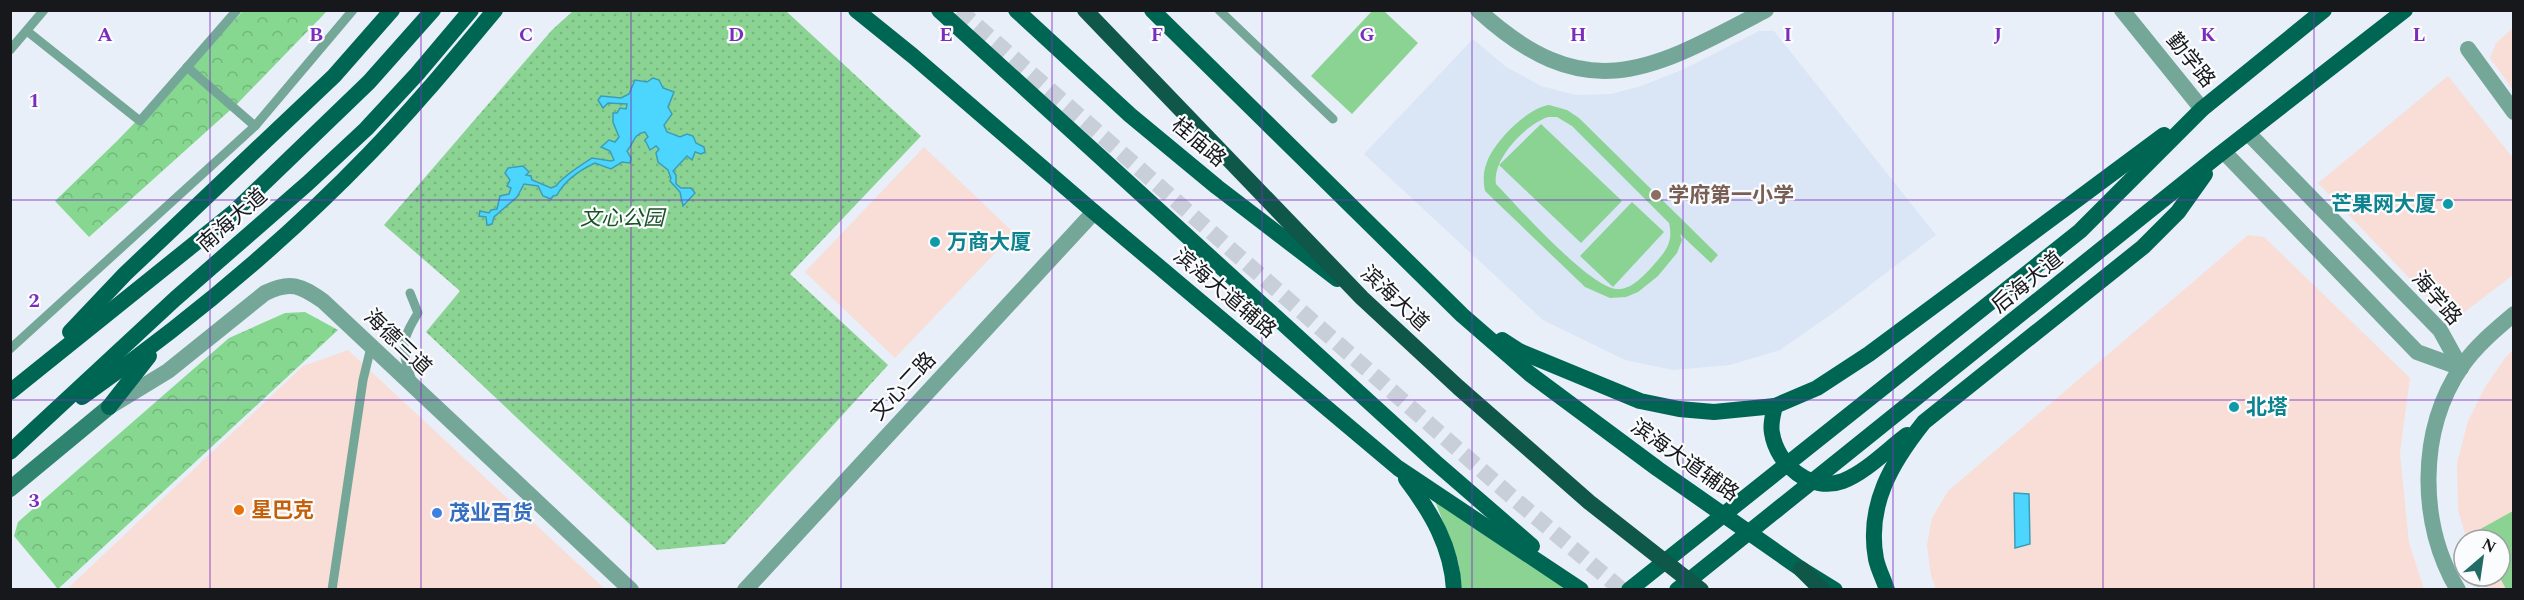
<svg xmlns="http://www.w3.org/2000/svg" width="2524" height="600" viewBox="0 0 2524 600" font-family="Spectral,'Noto Sans SC',serif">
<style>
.commercial{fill:#f8ded7}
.built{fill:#dae5f6}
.grass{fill:#8ad392;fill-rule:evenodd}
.forest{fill:url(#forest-crowns)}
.park{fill:url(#park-dots)}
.water{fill:#4dd6fd;stroke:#3c9db9;stroke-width:1.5}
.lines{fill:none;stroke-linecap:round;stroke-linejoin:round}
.trunk-tunnel{stroke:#c8cfd8;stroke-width:16;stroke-dasharray:16 8;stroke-linecap:butt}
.service{stroke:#75a798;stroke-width:9}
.minor{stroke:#75a798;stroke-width:16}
.tertiary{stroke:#75a798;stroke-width:16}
.secondary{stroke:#2f846f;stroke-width:16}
.primary{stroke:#006654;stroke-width:16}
.trunk{stroke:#0f5749;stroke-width:16}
.grid{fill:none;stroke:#7b2cbf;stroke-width:1.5;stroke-opacity:0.55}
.education-dot{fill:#8d6e63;stroke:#fafcfe;stroke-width:2}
.culture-dot{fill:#0f9aa8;stroke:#fafcfe;stroke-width:2}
.food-dot{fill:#e8710a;stroke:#fafcfe;stroke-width:2}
.shop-dot{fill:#3f7fe0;stroke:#fafcfe;stroke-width:2}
.labels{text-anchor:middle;stroke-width:4.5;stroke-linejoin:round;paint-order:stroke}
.street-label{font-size:21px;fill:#16181b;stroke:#fafcfe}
.education-label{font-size:21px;font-weight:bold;fill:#785e54;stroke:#fafcfe;text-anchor:start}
.culture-label{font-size:21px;font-weight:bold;fill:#0d838f;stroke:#fafcfe;text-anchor:start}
.park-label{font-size:21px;font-style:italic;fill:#1a5225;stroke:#fafcfe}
.food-label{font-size:21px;font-weight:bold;fill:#c56008;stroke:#fafcfe;text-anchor:start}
.shop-label{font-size:21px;font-weight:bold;fill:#366cbe;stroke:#fafcfe;text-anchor:start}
.grid-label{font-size:20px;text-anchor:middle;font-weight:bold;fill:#7b2cbf;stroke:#fafcfe;stroke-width:4.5;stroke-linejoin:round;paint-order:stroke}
</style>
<defs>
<pattern id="forest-crowns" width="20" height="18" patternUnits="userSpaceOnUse" patternTransform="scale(1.5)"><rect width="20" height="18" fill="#86d78f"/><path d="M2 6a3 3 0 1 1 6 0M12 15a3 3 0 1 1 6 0" fill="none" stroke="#73b87b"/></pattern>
<pattern id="park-dots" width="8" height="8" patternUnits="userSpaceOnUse" patternTransform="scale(1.5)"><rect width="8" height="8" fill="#8ad392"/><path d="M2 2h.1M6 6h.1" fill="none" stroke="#76b47d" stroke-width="1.8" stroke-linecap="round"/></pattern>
</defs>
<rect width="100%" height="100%" fill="#e8eff9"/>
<g class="commercial">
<path d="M2513,28V90L2490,58L2496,43Z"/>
<path d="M2448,76L2513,158V275L2462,314L2439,309L2318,183Z"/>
<path d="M924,147L1014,233L895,358L805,272Z"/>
<path d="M2248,235L2264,237L2410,378L2400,453L2409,543L2424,589H1936L1931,576L1927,545L1932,518L1948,491Z"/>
<path d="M348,350L605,589L66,590L303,366Z"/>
<path d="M2513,350V589H2487L2481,576H2500V540H2467L2458,510L2457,463L2468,421L2484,389L2505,358Z"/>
</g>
<path class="built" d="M1759,31H1774L1936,235L1836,311L1780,350L1730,365L1673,370L1625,360L1543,320L1364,154L1473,39L1505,66L1541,86L1576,95L1611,94L1641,86L1682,70Z"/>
<g class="grass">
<path d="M1373,10L1384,11L1418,43L1352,114L1311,76Z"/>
<path d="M1549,105L1567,110L1579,118L1718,255L1711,263L1680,234L1682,240L1677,253L1658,276L1638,292L1626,297L1610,298L1585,287L1485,191C1483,181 1483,172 1487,162C1494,142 1527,108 1549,105ZM1548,117H1557L1572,126L1669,223C1674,244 1664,253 1651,268C1642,277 1631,290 1617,289C1590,288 1517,206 1496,184C1492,159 1525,125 1548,117Z"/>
<path d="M1541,124L1622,201L1581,243L1499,165Z"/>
<path d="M1632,202L1664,232L1613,287L1580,256Z"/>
<path d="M1433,496L1566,589H1462L1458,560Z"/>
<path d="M2513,511V589H2506L2499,576L2500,540H2479L2475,532Z"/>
</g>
<g class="forest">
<path d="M243,11H327L237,104L89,237L55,201L116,142Z"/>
<path d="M305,312L338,330L58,589L14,536L18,522L229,338L285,313Z"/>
</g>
<path class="park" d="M573,11H786L921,136L790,274L888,365L725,544L657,550L426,332L460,291L384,225L552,30Z"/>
<g class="water">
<path d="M653,78L659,80L663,88L674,92L668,107L672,114L664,125L667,132L680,137L687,134L693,136L696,143L704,147L705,152L701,154L695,152L692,160L687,156L673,171L676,175V184L681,188H691L695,193L683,206L680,192L670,181L671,178L668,170L658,162L656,153L659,149L656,146L650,150L645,140L648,137L645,132C633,134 634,143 627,151L631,158L630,163L622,162L611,169L595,163C580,170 565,180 557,195L553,196L551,199L543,196L538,186L524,184L517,197L494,217L492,224L487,225L486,217L479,216L480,211L489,213L491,210L497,209L500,196L509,194L511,188L507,186L510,180L505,173L508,168L523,166L529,172L526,175L531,176L532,180L551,188L556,186C562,177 581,165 592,158L611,161L614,160L610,151L601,147L609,140L615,142L619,137L613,122V113H617L620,108L626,109L627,104L608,103L603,108L598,100L601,96L621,98L629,94L635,80L647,82Z"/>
<path d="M2014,493L2029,494L2030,544L2015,548Z"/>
</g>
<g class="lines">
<path class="trunk-tunnel" d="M959,10L1511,496L1622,590"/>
<g class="service">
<path d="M1219,10L1333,119"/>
<path d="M27,31L140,121L237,10"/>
<path d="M10,50L44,10"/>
<path d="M187,67L255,126"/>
<path d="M410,293L418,313C400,342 401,348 412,381"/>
<path d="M10,349L255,126L353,10"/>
<path d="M332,590L363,380L371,347"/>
</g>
<g class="minor">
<path d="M1478,10C1587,110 1652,70 1766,10"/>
<path d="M2122,10L2202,109"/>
<path d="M2468,49L2514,112"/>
<path d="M2248,133L2440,330L2461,368"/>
<path d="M2224,152L2417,352L2461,368"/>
<path d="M109,407L168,371L265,293C291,280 301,286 323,301L631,590"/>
</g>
<g class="tertiary">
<path d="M745,590L1094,212"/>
<path d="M2458,590C2418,524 2418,430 2462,366C2476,346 2495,330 2514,314"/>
</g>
<path class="secondary" d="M10,489L109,407"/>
<g class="primary">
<path d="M856,10L913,56L1094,212L1398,468L1581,590"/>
<path d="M939,10L1435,462L1532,546"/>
<path d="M1016,10L1130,115L1217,187L1337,279"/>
<path d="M1152,10L1462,315L1530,374L1658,469L1801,569L1835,590"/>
<path d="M70,332L125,274L334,76L392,10"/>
<path d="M1502,340L1519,351L1640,401L1679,409L1714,412L1775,406L1817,388L1869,354L2164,135"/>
<path d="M10,392L234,212L369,82L433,10"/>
<path d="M82,397C184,325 282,244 369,154C414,108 454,59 495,10"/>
<path d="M1775,406C1773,415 1770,424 1772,433C1777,465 1811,493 1843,481C1866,472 1887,450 1907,435"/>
<path d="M109,407L149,356"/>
<path d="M10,452L175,299L308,183L366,129L417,74L471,10"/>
<path d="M1406,479C1431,512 1452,547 1454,590"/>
<path d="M1629,590L2080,231L2202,109L2324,10"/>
<path d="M1677,590L2215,158L2405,10"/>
<path d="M1887,590C1884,580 1878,569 1876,559C1866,505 1892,462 1924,422L2143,247L2178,212L2205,174"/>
</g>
<g class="trunk">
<path d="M1085,10L1362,298L1458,387L1589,502L1701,590"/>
<path d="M1801,569L1822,590"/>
</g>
</g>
<path class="grid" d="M210,10V590M421,10V590M631,10V590M841,10V590M1052,10V590M1262,10V590M1472,10V590M1683,10V590M1893,10V590M2103,10V590M2314,10V590M10,200H2514M10,400H2514"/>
<circle class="education-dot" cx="1656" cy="195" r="6"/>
<g class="culture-dot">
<circle cx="2448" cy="204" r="6"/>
<circle cx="935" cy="242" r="6"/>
<circle cx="2234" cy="407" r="6"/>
</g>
<circle class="food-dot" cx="239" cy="510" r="6"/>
<circle class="shop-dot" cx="437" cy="513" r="6"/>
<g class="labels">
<g class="street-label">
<text transform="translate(2191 60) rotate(51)" y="7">勤学路</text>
<text transform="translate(1199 142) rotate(40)" y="7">桂庙路</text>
<text transform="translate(232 220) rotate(-41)" y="7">南海大道</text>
<text transform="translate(2027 282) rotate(-39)" y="7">后海大道</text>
<text transform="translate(1225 293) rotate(40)" y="7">滨海大道辅路</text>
<text transform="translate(1395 298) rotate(43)" y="7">滨海大道</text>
<text transform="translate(2437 298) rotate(49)" y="7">海学路</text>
<text transform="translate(398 342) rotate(44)" y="7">海德三道</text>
<text transform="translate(903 386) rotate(-47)" y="7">文心二路</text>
<text transform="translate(1685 460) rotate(35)" y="7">滨海大道辅路</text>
</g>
<g class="education-label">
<text x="1668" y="202">学府第一小学</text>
</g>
<g class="culture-label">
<text x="2436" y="211" text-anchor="end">芒果网大厦</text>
<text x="947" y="249">万商大厦</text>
<text x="2246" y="414">北塔</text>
</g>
<g class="park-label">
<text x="622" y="225">文心公园</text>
</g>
<g class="food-label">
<text x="251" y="517">星巴克</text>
</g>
<g class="shop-label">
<text x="449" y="520">茂业百货</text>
</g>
</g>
<g class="grid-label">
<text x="105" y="41">A</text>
<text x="316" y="41">B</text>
<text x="526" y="41">C</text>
<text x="736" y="41">D</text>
<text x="946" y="41">E</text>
<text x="1157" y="41">F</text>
<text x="1367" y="41">G</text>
<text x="1578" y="41">H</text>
<text x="1788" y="41">I</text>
<text x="1998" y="41">J</text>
<text x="2208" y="41">K</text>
<text x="2419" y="41">L</text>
<text x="34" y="107">1</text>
<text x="34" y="307">2</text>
<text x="34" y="507">3</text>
</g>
<rect width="2524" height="600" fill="none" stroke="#16181b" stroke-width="24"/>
<g transform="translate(2482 558) rotate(29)"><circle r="28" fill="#fafcfe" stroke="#9fa1a3" stroke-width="1.5"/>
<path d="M0-4.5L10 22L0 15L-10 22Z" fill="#236c65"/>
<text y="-9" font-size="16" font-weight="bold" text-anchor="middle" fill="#16181b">N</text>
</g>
</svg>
